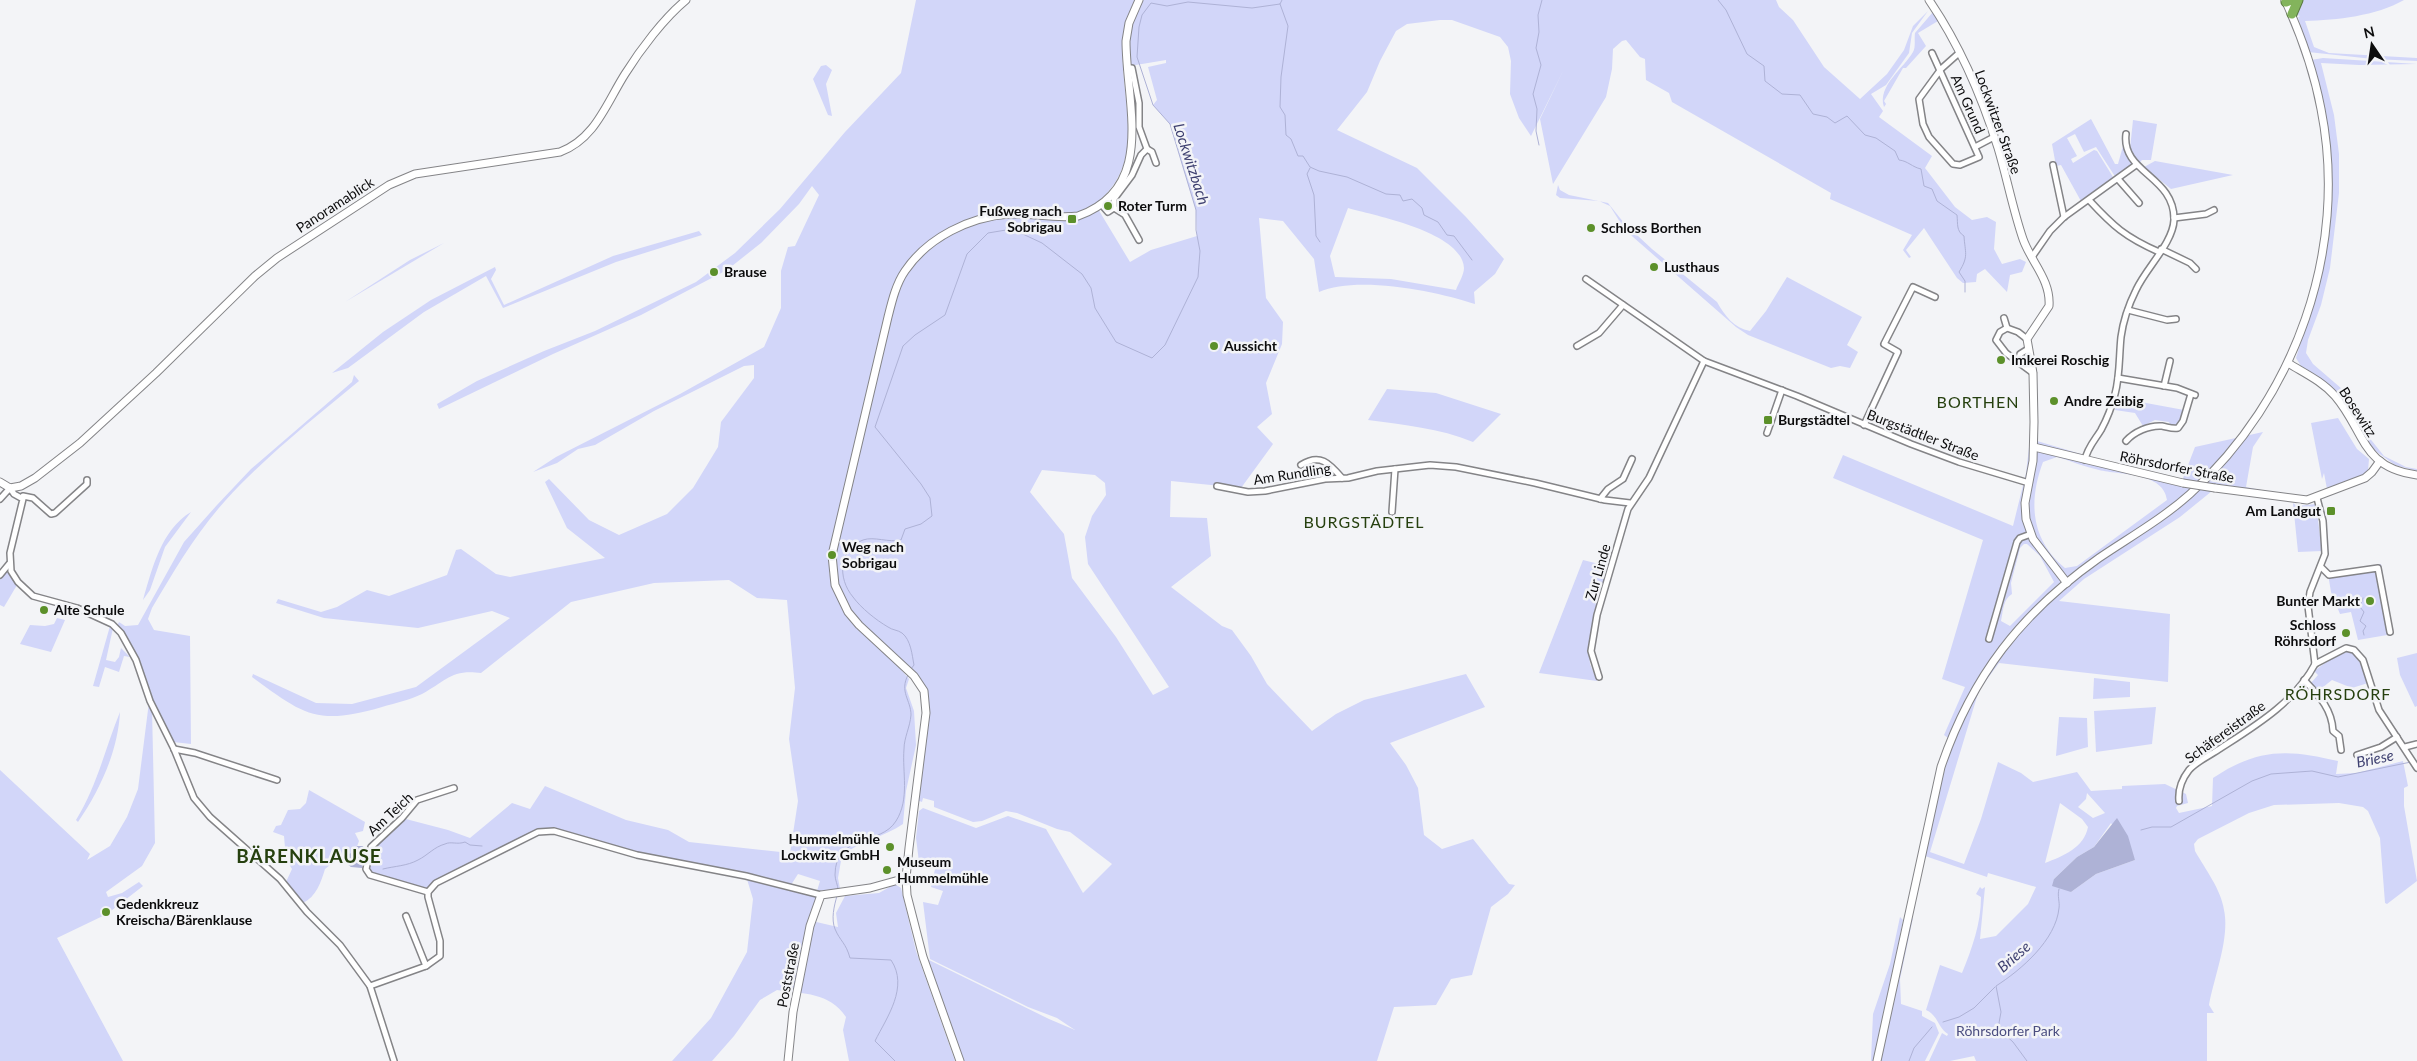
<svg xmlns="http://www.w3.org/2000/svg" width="2417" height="1061" viewBox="0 0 2417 1061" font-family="Lato,sans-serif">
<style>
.green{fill:#d2d6f9;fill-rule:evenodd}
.water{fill:#aeb2d6}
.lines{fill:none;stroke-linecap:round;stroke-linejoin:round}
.stream{stroke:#aeb2d6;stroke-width:1}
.street-casing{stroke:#848487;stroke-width:8}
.secondary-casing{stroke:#848487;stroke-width:9}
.highway-casing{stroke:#597940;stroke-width:11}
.street{stroke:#fff;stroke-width:5}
.secondary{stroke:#fff;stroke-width:7}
.highway{stroke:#83b45c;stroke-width:9}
.secondary-bridge-casing{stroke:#848487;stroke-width:9;stroke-linecap:butt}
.secondary-bridge{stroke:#fff;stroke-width:7}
.poi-dot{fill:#5c902a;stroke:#f3f4f7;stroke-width:2}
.labels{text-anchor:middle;stroke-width:5;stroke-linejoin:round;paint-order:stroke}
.street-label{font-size:14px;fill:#0c0c0d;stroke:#f3f4f7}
.poi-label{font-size:14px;font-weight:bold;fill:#0c0c0d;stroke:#f3f4f7;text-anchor:start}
.park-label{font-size:14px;fill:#4b4e80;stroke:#f3f4f7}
.water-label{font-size:15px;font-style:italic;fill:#3e4070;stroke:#f3f4f7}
.quarter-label{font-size:16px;letter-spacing:1px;fill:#26400f;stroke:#f3f4f7}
.district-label{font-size:19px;font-weight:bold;letter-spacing:1px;fill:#26400f;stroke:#f3f4f7}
</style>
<rect width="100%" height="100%" fill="#f3f4f7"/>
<g class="green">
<path d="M916,0H1135C1131,10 1126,21 1124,32C1115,93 1153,159 1095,204L1130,262L1151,250L1197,236L1196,210L1170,124L1153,105L1157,100L1148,67L1166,63V60L1130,66V30L1141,0H1776L1779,7L1793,20L1824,67L1860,99L1887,74L1904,50L1913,26L1928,11L1912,33L1909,53L1886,85L1871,94L1883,111L1879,117L1932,156L1925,168L1955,207L1972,220L1987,217L1996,222L1994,249L2002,264L2020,259L2026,262L2022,272L2010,275L2007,292L1985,269L1977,274L1976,282L1963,283L1957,278L1924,228L1906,250L1911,257L1909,258L1903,250L1912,235L1830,199L1831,193L1672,102L1669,93L1646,80L1645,59L1640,57L1626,40L1622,41L1613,49L1612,69L1606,97L1553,184L1540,119L1563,71L1531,136L1519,118L1510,94L1511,61L1508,47L1500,37L1452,20H1440L1407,24L1396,31L1380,61L1367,92L1337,130L1417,168L1466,217L1504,259L1495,274L1474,292L1475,304C1437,291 1356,275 1319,292L1314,259L1283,221L1259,218L1266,298L1283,322L1282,344L1266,383L1272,414L1257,427L1273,444L1241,488L1171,481L1170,517L1207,518L1211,556L1171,587L1222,626L1232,630L1251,656L1267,684L1312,731L1336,714L1364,700L1466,674L1485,707L1390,743L1406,765L1418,788L1424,835L1442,849L1473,839L1509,884L1515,885L1508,894L1491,907L1472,975L1451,979L1436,1005L1394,1007L1377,1061H964L927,959L1049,1019L1075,1030L1057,1018L1028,1007L930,959L923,902L938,905L943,891L931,887L936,865L919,862L916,838L919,811L923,808L976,828L1008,816L1046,829L1083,893L1112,864L1070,832L1057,829L1017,813L1006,811L982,821L973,822L934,807V801L923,798L922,802L917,800L929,710L927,692C892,656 849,623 835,574L829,572C842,628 877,639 909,679L906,688L914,711L916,745L906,791L903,824C884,837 861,841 842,855L838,878L840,889L817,891L820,881L798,874L789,888L821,895L812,921L838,927L836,913L845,896L879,893L895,884L901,888L916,951L955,1061H849L843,1030L846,1017C829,992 804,994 777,990L760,1000L734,1036L712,1061H672L711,1018L747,952L753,899L746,876L637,855L554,831L538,832L436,883L428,892L367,872L371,847L402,818L448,830L470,838L512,803L530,809L545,786L626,820L668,830L689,842L790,853L798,801L789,739L795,688L787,600L757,598L729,580L654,583L571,602L481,673C451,669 446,681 422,694C410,700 395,703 382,707C317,726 304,715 252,677L253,674L316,703L352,704L416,687L510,618L492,611L418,628L324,618L276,603L278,599L321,612L337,607L367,590L389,596L447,575L456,550L461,549L496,574L510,577L605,558L567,528L545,482L549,479L589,520L619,535L667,514L693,488L718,447L721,422L754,378V365L744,366L654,411L595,445L578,449L557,463L533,472L556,457L680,394L764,347L781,308V271L788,247L795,246L819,195L812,186L799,204L761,243L727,270L641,315L553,354L439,409L437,404L477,381L544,351L595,331L696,282L735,253L780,209L845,132L901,73ZM1348,208C1376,216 1462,232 1464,268C1464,275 1458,284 1456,290L1391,279L1335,277L1330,256ZM1042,470L1095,475L1105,483L1106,495L1092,516L1085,537L1088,564L1169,687L1153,695L1116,637L1072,578L1064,534L1030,492Z"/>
<path d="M2301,0H2404C2376,16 2337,20 2305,21L2314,47L2329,53L2417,58V61L2373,59L2308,52L2298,17L2300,16L2297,15Z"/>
<path d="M1933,12L1938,21L1918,33L1926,46L1906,68H1903L1884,101L1886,104L1884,107C1877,86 1904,68 1913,52C1916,47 1914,39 1915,33Z"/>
<path d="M2323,58L2417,64L2359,65L2321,63L2334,115L2339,154V193L2330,268L2321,305L2308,340L2306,353L2313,364L2342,389L2364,431L2384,456L2406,467L2417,469V471L2395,465L2370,447L2326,383L2301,366L2296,358L2322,273L2330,216V179L2311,60Z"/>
<path d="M826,65L832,70L826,84L832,116L828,115L813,79L821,66Z"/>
<path d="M2091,119L2115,164H2118L2123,146L2132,165L2116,178L2096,147L2084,152L2075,134L2067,138L2077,156L2071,159L2073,163L2094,150L2097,151L2113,177V179L2082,203L2061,165L2056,166L2052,144Z"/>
<path d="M2133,120L2157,124L2151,160H2142L2139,163L2130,149Z"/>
<path d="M2155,161L2233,175L2171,189L2144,167Z"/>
<path d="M1558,185L1560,190L1569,195L1608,203L1624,223L1652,249L1717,302C1725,316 1734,328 1750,331L1766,311L1787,277L1862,317L1847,345L1858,352L1850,368L1840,366L1831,368L1748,335L1736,327L1625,230L1610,206L1599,201L1560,198L1556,195Z"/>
<path d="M699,231L702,235L616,262L503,308L486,276L424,312L348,368L332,373L383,332L431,300L495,267L496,270L491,279L504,305L613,256Z"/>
<path d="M444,243L345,302L410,260Z"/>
<path d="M354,375L359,381C313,419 265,457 225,501C196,533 174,571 152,608L148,619L154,630L190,636L191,744L173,742L152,698L129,642L117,626L119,622L125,626L138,625L184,542L217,505L251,469L352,382Z"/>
<path d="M1387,389L1436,393L1501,414L1473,442C1439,428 1404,425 1368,420Z"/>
<path d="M2119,398L2184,410L2182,420L2177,425L2171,426L2169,422L2155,420L2143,426L2135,413L2115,410Z"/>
<path d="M2338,418L2357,449L2369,459L2368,471L2363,475L2327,489L2324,473L2322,479L2311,423Z"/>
<path d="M2263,432L2253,447L2246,487L2282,494L2185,480L2182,487L2212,491L2180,517L2084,579L2059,601L2170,614L2168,682L1999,663L1979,690L1930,852L1964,864L1981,819L1998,762L2021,773L2033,782L2077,772L2091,791L2122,789V786L2165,784L2186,794L2188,803L2177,806L2176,808L2179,813L2212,806L2213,778C2258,748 2287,749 2338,761L2336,774L2357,773L2403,761L2408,786L2404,788V806L2417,881L2387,904L2385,903L2380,838L2368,811L2363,807L2339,803L2274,805L2249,813L2198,839L2194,844L2195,851C2205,869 2221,889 2224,910C2230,938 2214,977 2209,1005L2214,1013H2207V1061H1976L1974,1056L1950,1061H1929L1942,1033L1947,1036L1948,1034C1938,1028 1938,1015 1926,1010L1940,965L1962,973C1972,948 1981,924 1981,897L1976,894L1980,887L1982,889L1985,887L1980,939L1996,936L2028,904L2036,887L1988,873L1987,877L1925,856L1926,852L1924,851L1952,741L1944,735L1965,687L1942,679L1983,540L1833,478L1843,455L2013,526L2026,473L2030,439L2081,454L2077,461L2180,486L2195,447ZM2057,457C2071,461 2085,467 2099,470C2119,475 2164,472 2167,500L2077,566L2065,568C2031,540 2028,502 2043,462ZM2024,544H2027L2040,556L2054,582L2010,626L2001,621C2003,612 2003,599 2012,594L2011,583L2020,548ZM2087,793L2105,813L2093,818L2078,807L2086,799ZM2060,803L2082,819L2088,827C2084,848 2063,856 2045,863ZM2111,823L2135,860L2096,874L2071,892L2054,879L2077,857L2094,847Z"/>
<path d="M2293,503L2297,506L2316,504L2322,551L2298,552Z"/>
<path d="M191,512L165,547L150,590L143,600C152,569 161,530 191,512Z"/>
<path d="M1583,560L1607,566L1589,651L1590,664L1597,681L1539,673Z"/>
<path d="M2381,564L2393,634L2358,640L2351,612L2340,614L2331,592L2328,574Z"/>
<path d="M7,568L17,585L4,607L0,605V578Z"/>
<path d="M57,618L65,620L51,652L20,644L30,625L45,626L54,624Z"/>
<path d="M110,626L113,628L106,660L115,662L119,657L121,648L130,657L124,656L119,672L105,667L99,687L93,686Z"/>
<path d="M2349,651L2358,656L2368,683L2352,688L2332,680L2318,691L2311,683L2318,675L2314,671L2332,658Z"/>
<path d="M2417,653V706L2415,707L2400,675L2397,658Z"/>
<path d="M2094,678L2130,682V697L2093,699Z"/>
<path d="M149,702L152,709L155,843L142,866L106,892L108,897L122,893L139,882L143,886L107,914L57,938L123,1061H0V770L90,854L87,860L110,846L127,817L138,789Z"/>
<path d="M2156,707L2152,744L2096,752L2094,711Z"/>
<path d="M120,712C118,751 100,790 78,822L76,820C97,786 105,749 120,712Z"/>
<path d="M2059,717L2087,718L2088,747L2056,756Z"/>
<path d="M309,790L365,822L363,831L355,833L359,841L355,852L344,855V862H334L325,869C321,882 316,897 303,903L286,882L292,869L286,859L284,836L273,832L276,826L281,825L288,810L300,809L306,803Z"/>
<path d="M1900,917L1903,920L1875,1061H1871L1873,1014L1890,964Z"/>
<path d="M1913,918L1900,979L1901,1004L1922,1011V1016L1935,1023L1939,1033L1925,1061H1880L1909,921Z"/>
</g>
<g class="water">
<path d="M2117,818L2128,836L2135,860L2096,874L2071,892L2052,886L2054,879L2077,857L2094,847Z"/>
<path d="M357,846H363L365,851L362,868L351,867L344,862V855L355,852Z"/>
</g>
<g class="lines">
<g class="stream">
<path d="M1718,0L1726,10L1747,54L1764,66L1765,81L1782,94L1800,95L1813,114L1827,117L1835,123L1847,116L1865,135L1876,138L1895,151L1899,160C1908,161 1912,167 1921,169L1924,186L1932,189L1937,201L1957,215C1958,224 1956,231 1964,236C1965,253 1969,256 1959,272L1965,281V292"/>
<path d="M1280,4L1288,26L1281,77L1280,107L1285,115L1286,135L1291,139L1298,156H1303L1310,167L1319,171L1347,177L1386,194L1400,195L1403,201L1412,199L1422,208L1424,215L1438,222L1447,235L1454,236L1472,260"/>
<path d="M1539,145L1536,131L1537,109L1533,94L1541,65L1536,48L1539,32L1538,15L1542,0"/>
<path d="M1310,168L1307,174L1314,195L1316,236L1320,242"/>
<path d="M2363,598L2360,607L2364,612L2360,621L2366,626L2363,631L2364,635"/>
<path d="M911,669L914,665C912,655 911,640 902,633C898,630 892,630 888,627C876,620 861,608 853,597C837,578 839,549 863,540C874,536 889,543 901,540L905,529L921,524L932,516L930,498L921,484L875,427L903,346L915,335L945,315L967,254L988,233L1012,229L1042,243L1082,274L1091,288L1095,308L1116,342L1152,358L1165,345L1198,277L1200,251L1196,230V210L1170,124L1153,105L1137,57L1139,27L1142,15L1151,3L1167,6L1188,2L1252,8L1280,4L1282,0"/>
<path d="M2141,830L2152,827H2171L2252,781L2271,774L2312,771L2338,777L2411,762"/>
<path d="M383,869C395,866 407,866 418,860C428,855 434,847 445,844C451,841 457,845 465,842L470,845L482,846"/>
<path d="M838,890C838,885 835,880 835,875C835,833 881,846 896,821C910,799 902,772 904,749C904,738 910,727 911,715C911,700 899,692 908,675"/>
<path d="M837,896C834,906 831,919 835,929C840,941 846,943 850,958L891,960C909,987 887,1017 875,1041L895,1061"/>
<path d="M1943,1022L1959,1017L1974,1008L1995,987"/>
<path d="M1909,1061L1914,1048L1932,1027"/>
<path d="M2027,1061L2013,1042L2001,1031L1999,1023L2001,1012L1996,986C2021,970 2056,940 2059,908C2060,902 2057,896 2059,889"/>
</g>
<defs>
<g id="street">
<path d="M1932,53L1979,157L1960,165L1953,164L1929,137L1923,124L1919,99L1941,69L1959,53"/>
<path d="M1975,147L1994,137"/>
<path d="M1147,149L1152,152L1156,163"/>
<path d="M2053,165L2064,217"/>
<path d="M2118,179L2139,203"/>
<path d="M2089,200C2113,226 2125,237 2159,252"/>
<path d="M1101,204L1108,212L1114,208V199L1132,175L1141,155L1147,149L1139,127V103L1132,68H1127"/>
<path d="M1114,208L1125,215L1139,240"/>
<path d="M2174,218L2206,214L2214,210"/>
<path d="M2161,249L2190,263L2196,269"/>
<path d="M2032,257L2050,231L2064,217L2136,165"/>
<path d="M1586,279L1704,361L1797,396L1911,444L1959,462L2029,483"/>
<path d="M2128,310L2167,320L2176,319"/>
<path d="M2004,318L2007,328"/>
<path d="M2027,339L2018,332L2007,328L2000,332L1996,340L2006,353L2033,373"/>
<path d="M1577,346L1599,333L1623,305"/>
<path d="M2018,362L2020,354L2028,349"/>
<path d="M2118,378L2177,388L2195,395"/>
<path d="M2164,386L2170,361"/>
<path d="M1864,425L1898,352L1884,344L1913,287L1935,297"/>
<path d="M1767,433L1782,390"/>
<path d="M2126,441C2134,432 2149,425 2162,426C2168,427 2172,429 2178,428L2183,421L2191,394"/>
<path d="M2085,460C2087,448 2095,440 2101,430C2107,419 2112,406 2115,394C2120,376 2119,356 2121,337C2123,322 2129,304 2136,290C2146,268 2173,243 2174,220C2175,176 2121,173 2126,134"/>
<path d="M1301,465C1320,453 1329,463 1342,478"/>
<path d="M1217,486L1248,492L1265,491L1325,479L1348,478L1377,471L1430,465L1456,467L1535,483L1605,500L1630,503"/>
<path d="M23,496L33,498L51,514L55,513L87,484V480"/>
<path d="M0,499L10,488L14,494L23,499L10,553L11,571L18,582L33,596L77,608L112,624L121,633L136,660L150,701L174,749L194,798L210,817L280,879L307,912L340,945L370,986L394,1061"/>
<path d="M1600,499L1608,489L1623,479L1632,459"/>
<path d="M1392,512L1395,469"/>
<path d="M2321,567L2329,575L2378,568L2390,632"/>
<path d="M0,575L9,564"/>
<path d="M1989,639L2017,542L2020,538L2031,534"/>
<path d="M2315,664L2346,648L2354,650L2363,660L2379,710L2417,768"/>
<path d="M2315,664L2308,606L2310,592L2325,554L2323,521L2317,498"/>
<path d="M1599,677L1591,651L1597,615L1628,509L1649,478L1704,361"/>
<path d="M2304,680C2319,696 2332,709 2333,731L2339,736L2341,750"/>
<path d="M2405,747L2417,744"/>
<path d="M174,749L195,753L277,780"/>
<path d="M2357,755L2381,747L2397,737"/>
<path d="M2179,801C2178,790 2182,779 2189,770C2197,761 2211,755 2221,748C2255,726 2295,702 2315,664"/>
<path d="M428,892L370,875L366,869L371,847L402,818L417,800L454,788"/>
<path d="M406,916L426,966"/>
<path d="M370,986L426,966L440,956V941L428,897V892L436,883L538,832L554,831L637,855L746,876L821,895"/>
</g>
<g id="secondary">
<path d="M1929,0C1959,44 1982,97 1998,148C2007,178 2013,210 2023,239C2031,262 2051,280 2049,306L2027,339L2033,373L2034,422L2033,461L2025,503L2026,519L2033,539L2067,583"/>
<path d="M2288,363C2304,373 2322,381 2335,396C2365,431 2361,468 2417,475"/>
<path d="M2034,447L2183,483"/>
<path d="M0,482L10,488L21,486L35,478L80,443L156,373L255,276L277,258L389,185L415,174L560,152C595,139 606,104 625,74C640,50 664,18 686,0"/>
<path d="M2215,488L2307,500L2365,478L2372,472L2380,461"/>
<path d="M788,1061L793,1012L810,926L821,895L870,888L906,878"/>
<path d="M960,1061L923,957L907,895L906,878L909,848L926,713L924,691L914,676L859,625L848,612L835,585L832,555L888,317C892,301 896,284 905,271C928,237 970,217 1009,214C1032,213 1055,219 1078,216C1157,188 1126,104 1126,41L1129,23L1139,0"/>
<path d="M1877,1061L1941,767C1972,676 2021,613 2099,558C2130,537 2162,519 2190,494C2295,399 2349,250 2321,109C2314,72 2301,35 2285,0"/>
</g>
<g id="highway">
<path d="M2286,2L2291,0"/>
<path d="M2292,14L2298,0"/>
</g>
</defs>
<use href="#street" class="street-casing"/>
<use href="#secondary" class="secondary-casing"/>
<use href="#highway" class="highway-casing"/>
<use href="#street" class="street"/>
<use href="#secondary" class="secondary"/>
<use href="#highway" class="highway"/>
<defs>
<path id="secondary-bridge" d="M2183,483L2215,488"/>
</defs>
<use href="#secondary-bridge" class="secondary-bridge-casing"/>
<use href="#secondary-bridge" class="secondary-bridge"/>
</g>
<g class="poi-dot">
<circle cx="1108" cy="206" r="5"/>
<rect x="1067" y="214" width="10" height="10" rx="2.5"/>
<circle cx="1591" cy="228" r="5"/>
<circle cx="1654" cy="267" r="5"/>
<circle cx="714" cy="272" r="5"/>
<circle cx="1214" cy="346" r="5"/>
<circle cx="2001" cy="360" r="5"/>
<circle cx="2054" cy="401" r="5"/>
<rect x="1763" y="415" width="10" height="10" rx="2.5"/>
<rect x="2326" y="506" width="10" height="10" rx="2.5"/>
<circle cx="832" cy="555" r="5"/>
<circle cx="2370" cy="601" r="5"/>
<circle cx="44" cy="610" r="5"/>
<circle cx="2346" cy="633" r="5"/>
<circle cx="890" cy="847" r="5"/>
<circle cx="887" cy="870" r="5"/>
<circle cx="106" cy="912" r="5"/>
</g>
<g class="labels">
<g class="street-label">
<text transform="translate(1968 104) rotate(66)" y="5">Am Grund</text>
<text transform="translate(1998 122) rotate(70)" y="5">Lockwitzer Straße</text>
<text transform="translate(335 205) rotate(-33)" y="5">Panoramablick</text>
<text transform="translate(2358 412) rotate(57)" y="5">Bosewitz</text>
<text transform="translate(1923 435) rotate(21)" y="5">Burgstädtler Straße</text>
<text transform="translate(2177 467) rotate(11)" y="5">Röhrsdorfer Straße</text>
<text transform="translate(1292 474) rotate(-9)" y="5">Am Rundling</text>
<text transform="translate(1598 572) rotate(-74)" y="5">Zur Linde</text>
<text transform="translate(2225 732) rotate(-36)" y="5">Schäfereistraße</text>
<text transform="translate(390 814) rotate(-43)" y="5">Am Teich</text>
<text transform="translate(788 975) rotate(-79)" y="5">Poststraße</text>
</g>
<g class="poi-label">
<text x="1118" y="211">Roter Turm</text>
<text x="1062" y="216" text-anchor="end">Fußweg nach<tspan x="1062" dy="16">Sobrigau</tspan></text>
<text x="1601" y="233">Schloss Borthen</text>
<text x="1664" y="272">Lusthaus</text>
<text x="724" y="277">Brause</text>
<text x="1224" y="351">Aussicht</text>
<text x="2011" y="365">Imkerei Roschig</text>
<text x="2064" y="406">Andre Zeibig</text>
<text x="1778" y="425">Burgstädtel</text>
<text x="2321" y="516" text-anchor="end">Am Landgut</text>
<text x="842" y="552">Weg nach<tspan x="842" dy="16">Sobrigau</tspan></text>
<text x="2360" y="606" text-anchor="end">Bunter Markt</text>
<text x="54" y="615">Alte Schule</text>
<text x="2336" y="630" text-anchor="end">Schloss<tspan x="2336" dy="16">Röhrsdorf</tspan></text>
<text x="880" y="844" text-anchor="end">Hummelmühle<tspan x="880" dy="16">Lockwitz GmbH</tspan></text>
<text x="897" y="867">Museum<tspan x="897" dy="16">Hummelmühle</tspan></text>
<text x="116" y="909">Gedenkkreuz<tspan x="116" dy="16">Kreischa/Bärenklause</tspan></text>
</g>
<g class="park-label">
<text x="2008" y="1036">Röhrsdorfer Park</text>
</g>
<g class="water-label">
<text transform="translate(1191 164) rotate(72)" y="5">Lockwitzbach</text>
<text transform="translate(2375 759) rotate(-12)" y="5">Briese</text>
<text transform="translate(2014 957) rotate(-41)" y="5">Briese</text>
</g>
<g class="quarter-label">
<text x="1978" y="408">BORTHEN</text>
<text x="1364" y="528">BURGSTÄDTEL</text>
<text x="2338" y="700">RÖHRSDORF</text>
</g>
<g class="district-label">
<text x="309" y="863">BÄRENKLAUSE</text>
</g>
</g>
<g transform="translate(2372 45) rotate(347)" stroke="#f3f4f7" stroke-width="4" paint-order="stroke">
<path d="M0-4L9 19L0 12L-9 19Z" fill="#0c0c0d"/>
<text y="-8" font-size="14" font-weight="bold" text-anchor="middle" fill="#0c0c0d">N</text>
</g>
</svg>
